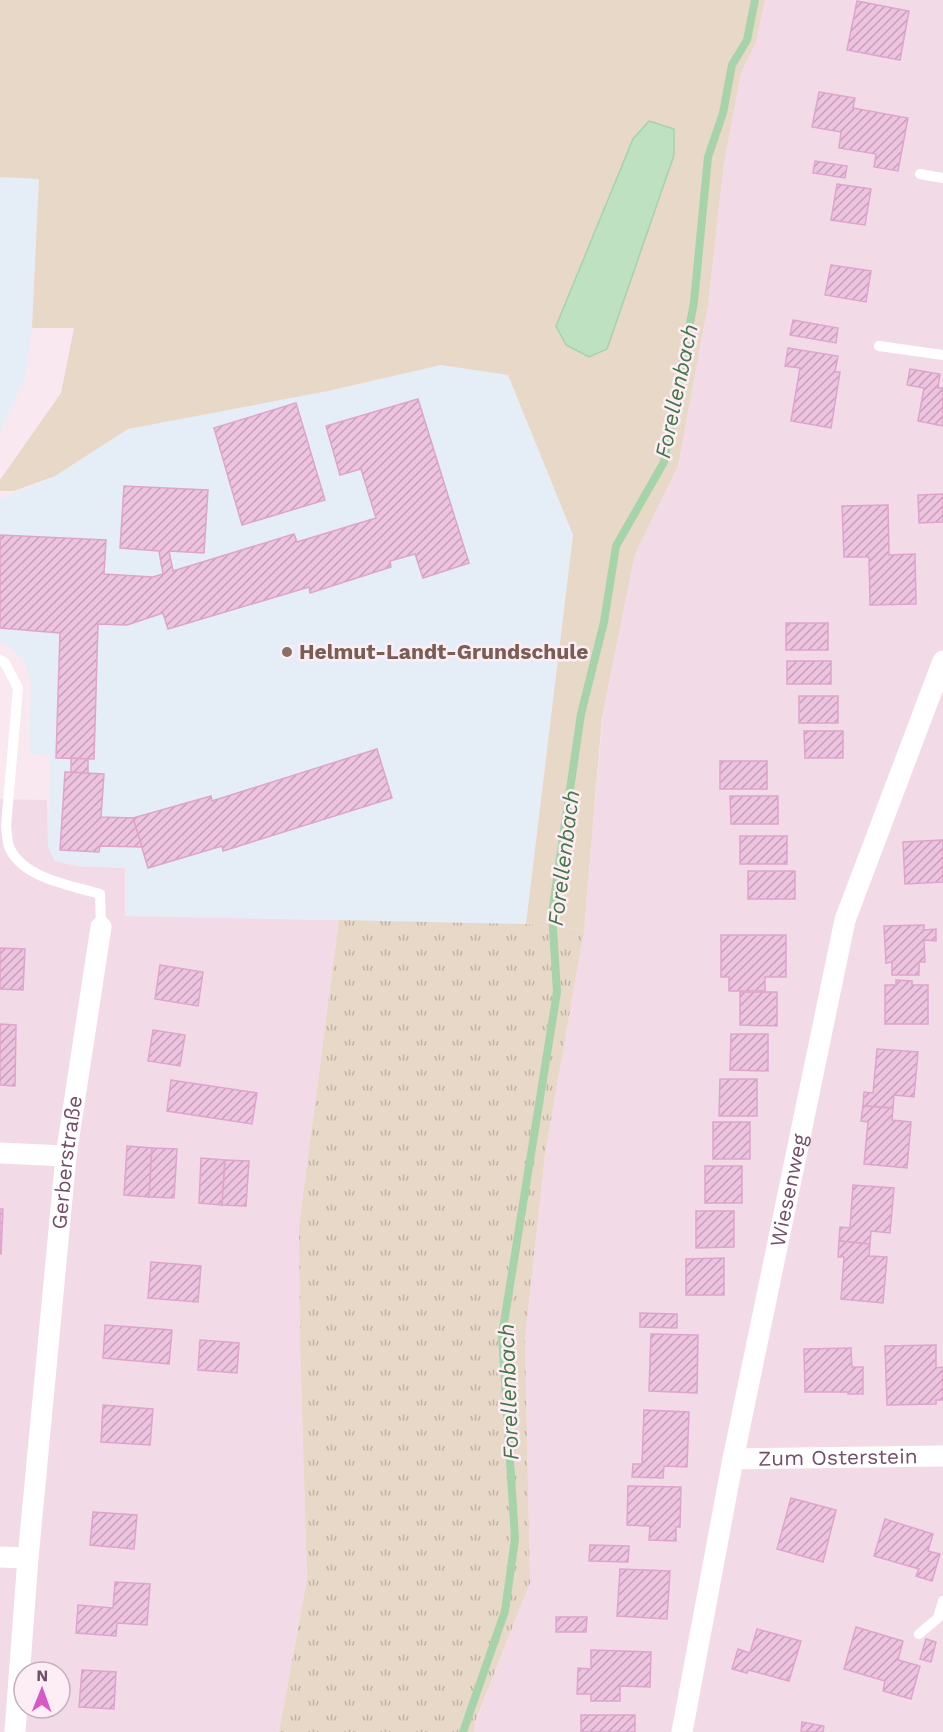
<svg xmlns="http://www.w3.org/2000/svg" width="943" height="1732" viewBox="0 0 943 1732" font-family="'Work Sans',sans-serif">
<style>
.residential{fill:#f3dae7;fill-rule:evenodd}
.education{fill:#e5edf7}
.grass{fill:#e7d8c8}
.park{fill:url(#park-tufts)}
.water{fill:#bee2c1;stroke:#a6d3aa;stroke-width:1.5}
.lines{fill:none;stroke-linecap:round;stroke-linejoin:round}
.stream{stroke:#a6d3aa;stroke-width:8}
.building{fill:url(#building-hatch);stroke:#dea5cc;stroke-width:1.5}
.lane{stroke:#fff;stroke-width:10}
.street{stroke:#fff;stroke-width:21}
.education-dot{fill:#8d6e63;stroke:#fdeef5;stroke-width:2}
.labels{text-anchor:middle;stroke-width:5;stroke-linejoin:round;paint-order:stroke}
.education-label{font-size:21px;font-weight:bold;fill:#785e54;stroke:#fdeef5;text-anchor:start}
.street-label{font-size:21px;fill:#724f68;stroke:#fdeef5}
.water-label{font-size:22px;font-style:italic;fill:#447648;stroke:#fdeef5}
</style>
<defs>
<pattern id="park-tufts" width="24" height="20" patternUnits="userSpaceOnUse" patternTransform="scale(1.5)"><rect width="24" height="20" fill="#e7d8c8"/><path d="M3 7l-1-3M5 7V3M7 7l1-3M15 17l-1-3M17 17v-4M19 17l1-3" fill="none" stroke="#c0b2a6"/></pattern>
<pattern id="building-hatch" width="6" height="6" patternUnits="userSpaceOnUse" patternTransform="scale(1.5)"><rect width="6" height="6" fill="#edc3df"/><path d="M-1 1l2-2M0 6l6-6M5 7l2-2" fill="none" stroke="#c4a1b9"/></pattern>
</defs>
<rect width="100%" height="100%" fill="#fae8f1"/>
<g class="residential">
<path d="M765,0H943V1732H474L475,1723L530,1583L525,1339L545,1154L584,929L603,714L635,554L678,466L708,305L724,163L741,73L756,43Z"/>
<path d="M0,799L47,800L48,847L55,861L77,866L125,868V916L339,920L299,1226L300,1344L307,1579L279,1732H0ZM24,1672H60V1708H24Z"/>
</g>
<g class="education">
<path d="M0,177L39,178L32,328L25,379L0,432Z"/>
<path d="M441,365L508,375L573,535L526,924L125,916V868L77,866L55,861L48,847L50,755L29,754L31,684L24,660L7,645L0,642V499L55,476L128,429L328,391Z"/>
</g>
<path class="grass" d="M0,0H765L756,43L741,73L724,163L708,305L678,466L635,554L602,718L584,930L526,924L573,535L508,375L441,365L328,391L128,429L55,476L14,491H0V480L61,393L74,328H32L39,179L0,177Z"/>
<path class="park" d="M339,920L526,924L584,930L545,1154L525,1339L530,1583L475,1722L474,1732H279L307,1579L300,1344L299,1226Z"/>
<path class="water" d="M649,121L674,129V155L607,349L589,357L566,345L556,326L633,139Z"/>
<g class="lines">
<path class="stream" d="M463,1732L505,1611L515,1539L502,1335L557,992L552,913L581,714L604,622L616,546L664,462L694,302L708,157L723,113L732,65L747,40L755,0"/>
</g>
<g class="building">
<path d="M857,1L909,11L900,60L847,50Z"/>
<path d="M819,92L855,98L853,108L908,118L898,171L874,167L876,154L839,148L841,132L812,127Z"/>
<path d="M815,161L847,166L845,178L813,173Z"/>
<path d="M837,184L871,189L865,225L831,220Z"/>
<path d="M831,265L871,271L866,302L825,295Z"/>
<path d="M793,320L838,328L836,343L790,335Z"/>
<path d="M788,348L838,356L835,372H840L831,428L791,421L800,368L785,366Z"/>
<path d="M910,369L940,374L938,388H943V426L918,421L924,388L907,385Z"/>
<path d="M418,399L469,563L423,578L415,554L390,561L391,567L310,593L309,587L168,629L163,613L127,625L98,624L94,759L56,758L60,633L0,628V535L106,540L104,574L153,577L163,574L159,551L120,548L124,486L208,490L204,553L169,551L173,571L294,534L297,542L376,518L361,469L340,475L326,426Z"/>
<path d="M296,403L325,500L242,525L214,428Z"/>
<path d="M943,494V522L919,523L918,495Z"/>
<path d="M888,505L889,555L915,554L916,604L870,605L869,557H844L842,506Z"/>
<rect x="786" y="623" width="42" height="27"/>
<rect x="787" y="661" width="44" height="23"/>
<rect x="799" y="696" width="39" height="27"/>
<path d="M804,731H843V758H805Z"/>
<path d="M377,749L392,798L223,851L222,846L148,868L133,818L211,796L212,801Z"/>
<path d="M71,758L88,759V774L71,772Z"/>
<rect x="720" y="761" width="47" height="28"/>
<path d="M65,772L104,774L101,817L133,818L142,847L100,846L99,852L60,850Z"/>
<path d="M730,796H778V824H731Z"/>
<rect x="740" y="836" width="47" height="28"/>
<path d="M943,840V882L905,884L903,842Z"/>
<rect x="748" y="871" width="47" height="28"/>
<path d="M924,925V930L936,929V941L924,940L925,962H919V975H892V962L886,963L884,926Z"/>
<path d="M721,935H786V977H765V991H729V977H721Z"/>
<path d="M0,948L25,949L23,990L0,989Z"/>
<path d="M160,965L203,972L198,1006L155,999Z"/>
<path d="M896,980L912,981V985H928V1024H885V985H896Z"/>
<path d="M740,992H777V1026L740,1025Z"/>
<path d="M0,1024L16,1025L15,1086L0,1085Z"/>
<path d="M153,1030L185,1035L180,1066L148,1061Z"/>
<path d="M731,1034H768V1071L730,1070Z"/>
<path d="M877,1049L918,1052L914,1097L894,1095L893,1108L863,1106L864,1092L873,1093Z"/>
<path d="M720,1079H757V1116H719Z"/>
<path d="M171,1080L257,1093L252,1124L167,1111Z"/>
<path d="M863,1106L893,1108L892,1120L911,1122L907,1168L864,1164L868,1122L861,1121Z"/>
<rect x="713" y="1122" width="37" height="37"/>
<path d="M127,1146L152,1148L149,1197L124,1195Z"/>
<path d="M152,1148L177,1149L174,1198L149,1197Z"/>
<path d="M201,1158L225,1160L222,1205L199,1203Z"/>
<path d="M225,1160L249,1161L246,1206L222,1205Z"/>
<rect x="705" y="1166" width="37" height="37"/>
<path d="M853,1185L894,1188L890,1233L871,1231L870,1244L839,1241L840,1227L850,1228Z"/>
<path d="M0,1209H3L1,1254H0Z"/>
<path d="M696,1211H734V1247L696,1248Z"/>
<path d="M839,1241L870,1244L869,1256L887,1257L883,1303L841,1299L844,1257H838Z"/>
<path d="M724,1258V1295H686V1259Z"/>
<path d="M151,1262L201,1266L198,1302L148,1298Z"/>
<path d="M640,1313L677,1314V1328L640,1327Z"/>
<path d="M105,1325L172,1330L169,1364L103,1358Z"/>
<path d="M651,1334L698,1335L697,1393L649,1391Z"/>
<path d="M200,1340L239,1343L237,1373L198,1370Z"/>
<path d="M936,1345V1368L943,1367V1400H936V1404L887,1405L885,1346Z"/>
<path d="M851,1348L852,1367H863V1394H848V1392H805L804,1349Z"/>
<path d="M103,1405L153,1409L150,1445L101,1442Z"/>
<path d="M644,1410L689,1412L687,1467L664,1466L663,1478L632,1477L633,1464H642Z"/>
<path d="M628,1486L681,1487L680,1527H676V1541L649,1540L650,1526L627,1525Z"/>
<path d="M791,1498L836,1510L823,1562L777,1549Z"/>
<path d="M93,1512L137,1515L134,1549L90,1545Z"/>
<path d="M885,1519L933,1534L928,1551L940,1554L932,1581L916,1576L919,1569L874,1556Z"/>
<path d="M590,1545L629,1546L628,1562L589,1561Z"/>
<path d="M620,1569L670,1571L667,1619L617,1616Z"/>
<path d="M115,1582L150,1584L147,1625L117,1623L116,1636L76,1633L78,1605L113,1608Z"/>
<path d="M556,1617H587L586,1632H556Z"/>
<path d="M856,1627L903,1641L898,1660L920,1666L911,1699L883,1691L885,1681L844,1669Z"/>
<path d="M757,1629L801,1641L789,1681L748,1670L747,1673L732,1669L738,1649L750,1653Z"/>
<path d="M926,1639L936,1642L931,1662L920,1659Z"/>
<path d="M591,1650L651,1652L650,1687L620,1686V1701H591V1694H577L578,1668L591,1669Z"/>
<path d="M82,1670L116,1672L114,1709L79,1707Z"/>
<rect x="581" y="1715" width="54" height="17"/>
<path d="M802,1722L824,1726L823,1732H801Z"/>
</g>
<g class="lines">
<g class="lane">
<path d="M920,174L943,178"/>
<path d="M879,346L943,355"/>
<path d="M0,660L5,663L18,688L6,826C7,833 7,843 10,849C25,879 71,885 100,894L101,927"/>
<path d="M919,1634L938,1618L943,1601"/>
</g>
<g class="street">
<path d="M0,1153L66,1156"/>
<path id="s1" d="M733,1459L943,1456"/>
<path d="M0,1557L28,1558"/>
<path id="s2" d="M15,1732L28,1558L66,1156L101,927"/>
<path id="s3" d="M682,1732L733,1459L845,920L943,661"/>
</g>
</g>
<circle class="education-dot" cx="287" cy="652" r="6"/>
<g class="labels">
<g class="education-label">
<text x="299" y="659">Helmut-Landt-Grundschule</text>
</g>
<g class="street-label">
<text dy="7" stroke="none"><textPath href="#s2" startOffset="572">Gerberstraße</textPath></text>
<text dy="7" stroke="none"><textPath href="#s3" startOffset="552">Wiesenweg</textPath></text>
<text dy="7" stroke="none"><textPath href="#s1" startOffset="105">Zum Osterstein</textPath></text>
</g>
<g class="water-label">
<text transform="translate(676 391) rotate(-78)" y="8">Forellenbach</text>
<text transform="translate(563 858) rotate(-83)" y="8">Forellenbach</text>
<text transform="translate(508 1392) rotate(-92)" y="8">Forellenbach</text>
</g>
</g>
<g transform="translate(42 1690) rotate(1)"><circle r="28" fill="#fdeef5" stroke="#c5aebd" stroke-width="1.5"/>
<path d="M0-4.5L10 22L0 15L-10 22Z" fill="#d75ac4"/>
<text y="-9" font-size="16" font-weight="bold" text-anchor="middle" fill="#724f68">N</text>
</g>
</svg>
